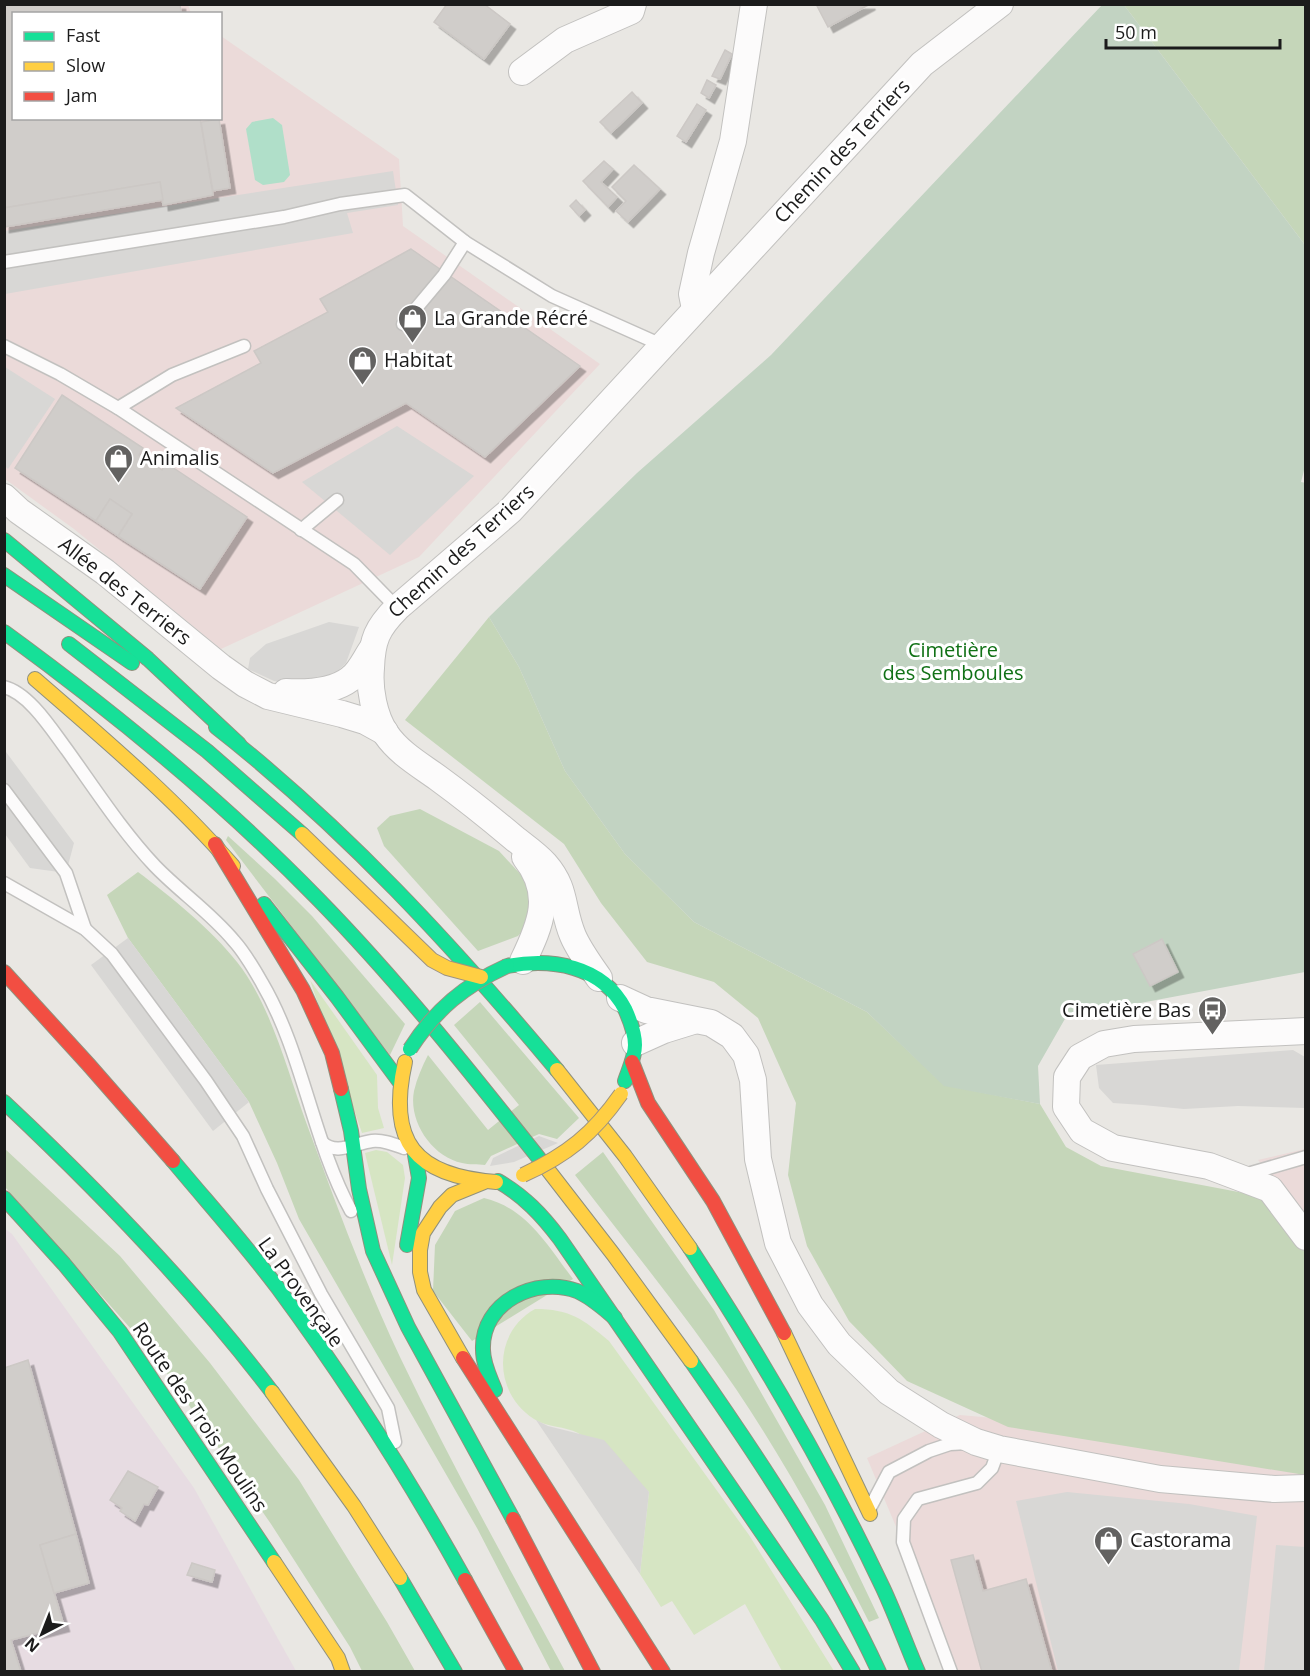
<svg xmlns="http://www.w3.org/2000/svg" width="1310" height="1676" viewBox="0 0 1310 1676" font-family="'Open Sans',sans-serif">
<style>
.commercial{fill:#ebdad9}
.industrial{fill:#e7dce2}
.grass{fill:#d6e5c3}
.forest{fill:#c5d6b9}
.cemetery{fill:#c2d3c2}
.pitch{fill:#b0dfc9}
.parking{fill:#d8d7d5}
.building{fill:#d0cdca;stroke:#ccc8c5;stroke-width:1.5;filter:url(#shadow)}
.lines{fill:none;stroke-linecap:round;stroke-linejoin:round}
.lane-casing{stroke:#c2c1bf;stroke-width:15}
.street-casing{stroke:#c2c1bf;stroke-width:28}
.fast-casing{stroke:#90917d;stroke-width:16}
.slow-casing{stroke:#90917d;stroke-width:16}
.jam-casing{stroke:#90917d;stroke-width:16}
.lane{stroke:#fcfbfb;stroke-width:12}
.street{stroke:#fcfbfb;stroke-width:26}
.fast{stroke:#16e098;stroke-width:14}
.slow{stroke:#ffcf43;stroke-width:14}
.jam{stroke:#f24e42;stroke-width:14}
.fast-bridge-casing{stroke:#9d9382;stroke-width:16;stroke-linecap:butt}
.slow-bridge-casing{stroke:#9d9382;stroke-width:16;stroke-linecap:butt}
.fast-bridge{stroke:#16e098;stroke-width:14}
.slow-bridge{stroke:#ffcf43;stroke-width:14}
.labels{text-anchor:middle;stroke-width:6;stroke-linejoin:round;paint-order:stroke}
.street-label{font-size:20px;fill:#1b1b1b;stroke:#fff}
.poi-label{font-size:20px;fill:#1b1b1b;stroke:#fff;text-anchor:start}
.park-label{font-size:20px;fill:#117116;stroke:#fff}
</style>
<defs>
<filter id="shadow"><feDropShadow dx="5.5" dy="5.5" stdDeviation="0" flood-color="#0004"/></filter>
</defs>
<rect width="100%" height="100%" fill="#e9e7e3"/>
<g class="commercial">
<path d="M5,5H188L191,13L14,14V118H220L221,36L399,159L403,226L600,364L419,557L221,649L74,529L5,479Z"/>
<path d="M1305,1149V1226L1297,1206L1258,1160Z"/>
<path d="M960,1415L1305,1446V1671H957L867,1458Z"/>
</g>
<path class="industrial" d="M4,1228L12,1234L194,1488L296,1671H5Z"/>
<g class="grass">
<path d="M310,980L377,1075L378,1108L384,1128L362,1133Z"/>
<path d="M376,1150L387,1152L403,1165L405,1178L392,1265L365,1153Z"/>
<path d="M535,1309C570,1309 583,1319 609,1341L749,1535L834,1671H782L745,1604L694,1635L672,1601L661,1607L640,1574L649,1492C633,1478 616,1465 599,1451C593,1445 586,1438 578,1433C565,1426 548,1428 534,1419C493,1393 492,1333 535,1309Z"/>
</g>
<g class="forest">
<path d="M1124,5H1305V245Z"/>
<path d="M489,617L519,667L565,771L625,854L694,922L867,1012L944,1085L1040,1104L1066,1147L1101,1166L1265,1197L1305,1252V1475L1008,1427L907,1381L849,1321L807,1246L788,1175L796,1103L758,1018L714,982L647,962L601,903L564,844L405,720Z"/>
<path d="M420,809L499,851L524,878L533,904L527,926L518,936L478,951L384,846L377,828L390,816Z"/>
<path d="M228,836L275,879L312,916L405,1024L390,1055L226,840Z"/>
<path d="M138,872C170,896 212,930 237,962C271,1005 287,1070 306,1122C335,1201 364,1281 400,1357C451,1464 509,1567 565,1671H551L477,1528L299,1219L277,1163L249,1102L128,938L107,895Z"/>
<path d="M480,1002L579,1118L557,1139L539,1134L491,1156L485,1165C478,1164 469,1165 462,1163C432,1157 408,1121 414,1091C417,1078 422,1067 428,1055L488,1130L519,1105L454,1025Z"/>
<path d="M4,1148L120,1256L210,1363L299,1480L387,1622L415,1671H362L350,1647L271,1524L155,1356L5,1187Z"/>
<path d="M603,1152L714,1310L825,1505L879,1618L869,1622C829,1543 786,1463 736,1389C686,1315 629,1246 575,1175Z"/>
<path d="M484,1198C527,1208 548,1246 573,1279L472,1341L433,1291L435,1245L455,1211Z"/>
</g>
<path class="cemetery" d="M1102,5H1124L1305,245L1306,463L1301,482L1306,483L1305,972L1066,1017L1038,1066L1040,1104L944,1086L867,1012L694,922L625,854L565,771L519,667L489,617L637,473L771,355Z"/>
<path class="pitch" d="M273,118L282,125L290,175L284,182L263,185L255,180L246,129L252,122Z"/>
<g class="parking">
<path d="M393,171L398,205L347,213L353,233L5,294L4,231Z"/>
<path d="M5,367L55,399L8,469L4,465Z"/>
<path d="M397,426L474,476L390,555L302,482Z"/>
<path d="M329,622L359,627L346,663L337,672L323,680L302,683L274,681L248,669L250,658L266,644Z"/>
<path d="M6,752L74,843L66,873L30,868L5,834Z"/>
<path d="M128,938L249,1102L213,1131L91,965Z"/>
<path d="M1293,1050L1305,1057V1108L1238,1106L1184,1109L1143,1105L1113,1103L1099,1088L1096,1065Z"/>
<path d="M539,1136L558,1143L514,1162L490,1166L493,1158Z"/>
<path d="M536,1420L548,1426L604,1440L649,1492L640,1574Z"/>
<path d="M1067,1492L1189,1504L1257,1516L1239,1671H1058L1016,1501Z"/>
<path d="M1276,1545L1305,1547V1671H1264Z"/>
</g>
<g class="building">
<path d="M4,4H180L181,14H14V118H200L213,195L163,205L160,182L4,208Z"/>
<path d="M447,4H484L510,24L484,59L434,22Z"/>
<path d="M816,4H870L828,27Z"/>
<path d="M725,50L732,54L720,79L712,76Z"/>
<path d="M707,80L716,85L709,98L701,93Z"/>
<path d="M632,92L642,103L611,133L600,122Z"/>
<path d="M697,104L706,110L686,142L677,136Z"/>
<path d="M219,119L230,188L213,191L201,122Z"/>
<path d="M604,161L613,169L601,182L617,197L608,207L583,181Z"/>
<path d="M634,165L660,189L628,222L616,211L626,201L612,187Z"/>
<path d="M160,182L163,200L4,227V208Z"/>
<path d="M576,200L585,210L579,216L570,206Z"/>
<path d="M411,249L580,366L485,457L406,403L273,473L176,408L261,363L254,351L328,312L320,299Z"/>
<path d="M62,395L143,448L139,455L162,470L166,463L247,517L200,589L118,536L132,514L110,499L96,521L15,468Z"/>
<path d="M110,499L132,514L118,536L96,521Z"/>
<path d="M1162,939L1178,972L1150,986L1133,954Z"/>
<path d="M28,1360L76,1534L40,1545L64,1626L11,1640L21,1672H4V1368Z"/>
<path d="M128,1471L158,1487L148,1505L144,1504L135,1521L120,1511L122,1508L110,1500Z"/>
<path d="M76,1534L89,1583L54,1593L40,1545Z"/>
<path d="M973,1555L983,1591L1026,1579L1052,1672H982L951,1560Z"/>
<path d="M192,1563L215,1570L212,1582L187,1575Z"/>
</g>
<g class="lines">
<defs>
<g id="lane">
<path d="M4,262L284,217L340,204L405,195L465,242L552,296L664,346"/>
<path d="M403,324L444,275L465,242"/>
<path d="M4,346L60,374L118,408L354,564L397,608"/>
<path d="M118,408L172,375L244,346"/>
<path d="M301,530L337,500"/>
<path d="M4,687C29,693 52,730 67,750C95,789 122,831 155,866C180,892 211,913 234,941C245,953 254,969 262,983C303,1053 312,1139 351,1211"/>
<path d="M4,790L66,873L85,929"/>
<path d="M4,883L85,929L112,954L206,1081L243,1136L267,1189L321,1294L388,1408L395,1442"/>
<path d="M322,1142C335,1156 356,1143 372,1141C383,1140 393,1144 404,1148"/>
<path d="M1244,1178L1251,1173L1306,1157"/>
<path d="M871,1506L889,1472L929,1451L950,1444L968,1443"/>
<path d="M951,1672L903,1542L904,1519L918,1499L977,1483L992,1468L999,1449"/>
</g>
<g id="street">
<path d="M522,72L565,40L631,11L633,4"/>
<path d="M695,309L692,294L701,253L733,141L754,4"/>
<path d="M4,497L19,511L105,572L221,667L245,684L268,696L342,714L365,721L385,732"/>
<path d="M286,692C306,693 333,692 350,679C360,672 365,659 372,649"/>
<path d="M523,961C541,924 554,893 525,857"/>
<path d="M599,978C590,965 579,950 573,936C561,908 567,889 545,864C536,854 524,846 514,838C489,817 464,797 438,778C420,765 399,753 386,734C374,716 369,689 371,668C372,640 377,628 397,608L510,511L922,64L1000,4"/>
<path d="M620,998L646,1010L711,1023L732,1036L746,1055L753,1080L758,1159L778,1243L810,1305L839,1344L889,1392L941,1425L976,1442L999,1449L1160,1479L1274,1489L1306,1488"/>
<path d="M1306,1031L1134,1039L1104,1044L1080,1057L1067,1077L1066,1107L1082,1131L1113,1148L1209,1166L1270,1189L1306,1237"/>
<path d="M635,1043L664,1030L693,1021"/>
</g>
<g id="fast">
<path d="M4,540L148,659L239,744"/>
<path d="M4,575L132,663"/>
<path d="M4,632C115,713 223,801 319,900C400,983 473,1075 545,1166"/>
<path d="M69,644L207,751L302,834"/>
<path d="M216,727C344,827 453,946 557,1070"/>
<path d="M264,904L337,997L399,1081"/>
<path d="M507,966C551,958 602,965 625,1009C630,1020 635,1033 635,1045C635,1057 629,1069 625,1081"/>
<path d="M341,1089L351,1131L359,1189L373,1251L408,1327L513,1519"/>
<path d="M4,1102C100,1192 192,1287 272,1392"/>
<path d="M173,1161C208,1203 245,1244 278,1288C346,1380 409,1479 465,1580"/>
<path d="M498,1181C524,1196 542,1215 560,1239L822,1620L853,1672"/>
<path d="M4,1198L64,1264L120,1332L274,1562"/>
<path d="M407,1245L419,1178L415,1155"/>
<path d="M690,1248C761,1357 827,1470 883,1588C896,1616 906,1644 918,1672"/>
<path d="M691,1361C760,1460 828,1562 879,1672"/>
<path d="M495,1390C490,1377 483,1364 483,1350C481,1302 536,1276 577,1291C591,1297 603,1308 615,1318"/>
<path d="M400,1578L455,1672"/>
</g>
<g id="slow">
<path d="M35,679C104,739 173,797 233,866"/>
<path d="M405,1062C387,1142 415,1176 496,1182"/>
<path d="M557,1070L625,1156L690,1248"/>
<path d="M545,1166L613,1254L691,1361"/>
<path d="M784,1333L870,1514"/>
<path d="M463,1358L424,1290L420,1272V1250L423,1233L440,1207L452,1195L484,1182"/>
<path d="M272,1392L354,1506L400,1578"/>
<path d="M274,1562L338,1658L343,1672"/>
</g>
<g id="jam">
<path d="M215,844L303,990L332,1053L341,1089"/>
<path d="M4,972L88,1064L173,1161"/>
<path d="M632,1062L648,1103L713,1201L784,1333"/>
<path d="M463,1358L663,1672"/>
<path d="M513,1519L593,1672"/>
<path d="M465,1580L516,1672"/>
</g>
</defs>
<use href="#lane" class="lane-casing"/>
<use href="#street" class="street-casing"/>
<use href="#fast" class="fast-casing"/>
<use href="#slow" class="slow-casing"/>
<use href="#jam" class="jam-casing"/>
<use href="#lane" class="lane"/>
<use href="#street" class="street"/>
<use href="#fast" class="fast"/>
<use href="#slow" class="slow"/>
<use href="#jam" class="jam"/>
<defs>
<path id="fast-bridge" d="M410,1049C435,1010 465,985 507,966"/>
<g id="slow-bridge">
<path d="M302,834L432,960L447,968L481,977"/>
<path d="M523,1175C567,1155 593,1134 621,1094"/>
</g>
</defs>
<use href="#fast-bridge" class="fast-bridge-casing"/>
<use href="#slow-bridge" class="slow-bridge-casing"/>
<use href="#fast-bridge" class="fast-bridge"/>
<use href="#slow-bridge" class="slow-bridge"/>
</g>
<defs>
<symbol id="shop-pin" viewBox="-11 -11 22 30"><path d="M0 17L-7.5 6A9.5 9.5 0 1 1 7.5 6Z" fill="#636261" stroke="#fff"/><path d="M-5-2.5h2.3a2.7 3.5 0 0 1 5.4 0H5L5.5 6h-11ZM-1.5-2.5h3a1.5 2.3 0 0 0-3 0Z" fill="#fff"/></symbol>
<symbol id="bus-pin" viewBox="-11 -11 22 30"><path d="M0 17L-7.5 6A9.5 9.5 0 1 1 7.5 6Z" fill="#636261" stroke="#fff"/><path d="M-5-6H5V4H4V6H2V4H-2V6H-4V4H-5ZM-3.5-4V0h7V-4ZM-3.5 1.2v1.5H-2V1.2ZM2 1.2v1.5H3.5V1.2Z" fill="#fff"/></symbol>
</defs>
<g fill-rule="evenodd">
<use href="#shop-pin" x="396" y="302" width="33" height="45"/>
<use href="#shop-pin" x="346" y="344" width="33" height="45"/>
<use href="#shop-pin" x="102" y="442" width="33" height="45"/>
<use href="#bus-pin" x="1196" y="994" width="33" height="45"/>
<use href="#shop-pin" x="1092" y="1524" width="33" height="45"/>
</g>
<g class="labels">
<g class="street-label">
<text transform="translate(842 151) rotate(-47)" y="7">Chemin des Terriers</text>
<text transform="translate(461 551) rotate(-42)" y="7">Chemin des Terriers</text>
<text transform="translate(125 591) rotate(38)" y="7">Allée des Terriers</text>
<text transform="translate(301 1292) rotate(54)" y="7">La Provençale</text>
<text transform="translate(200 1417) rotate(56)" y="7">Route des Trois Moulins</text>
</g>
<g class="poi-label">
<text x="434" y="325">La Grande Récré</text>
<text x="384" y="367">Habitat</text>
<text x="140" y="465">Animalis</text>
<text x="1191" y="1017" text-anchor="end">Cimetière Bas</text>
<text x="1130" y="1547">Castorama</text>
</g>
<g class="park-label">
<text x="953" y="657">Cimetière<tspan x="953" dy="23">des Semboules</tspan></text>
</g>
</g>
<rect width="1310" height="1676" fill="none" stroke="#1b1b1b" stroke-width="12"/>
<rect x="12" y="12" width="210" height="108" fill="#ffffff" stroke="#a4a4a4" stroke-width="1.5"/>
<rect x="24" y="32" width="30" height="9" fill="#16e098" stroke="#a4a4a4" stroke-width="1.5"/>
<text x="66" y="42" font-size="18" fill="#1b1b1b">Fast</text>
<rect x="24" y="62" width="30" height="9" fill="#ffcf43" stroke="#a4a4a4" stroke-width="1.5"/>
<text x="66" y="72" font-size="18" fill="#1b1b1b">Slow</text>
<rect x="24" y="92" width="30" height="9" fill="#f24e42" stroke="#a4a4a4" stroke-width="1.5"/>
<text x="66" y="102" font-size="18" fill="#1b1b1b">Jam</text>
<g transform="translate(42 1634) rotate(222)" stroke="#ffffff" stroke-width="4.5" paint-order="stroke">
<path d="M0-4.5L10 22L0 15L-10 22Z" fill="#1b1b1b"/>
<text y="-9" font-size="16" font-weight="bold" text-anchor="middle" fill="#1b1b1b">N</text>
</g>
<path d="M1106 39v9h174v-9" fill="none" stroke="#1b1b1b" stroke-width="3"/>
<text x="1115" y="39" font-size="18" fill="#1b1b1b" stroke="#ffffff" stroke-width="4.5" paint-order="stroke">50 m</text>
</svg>
